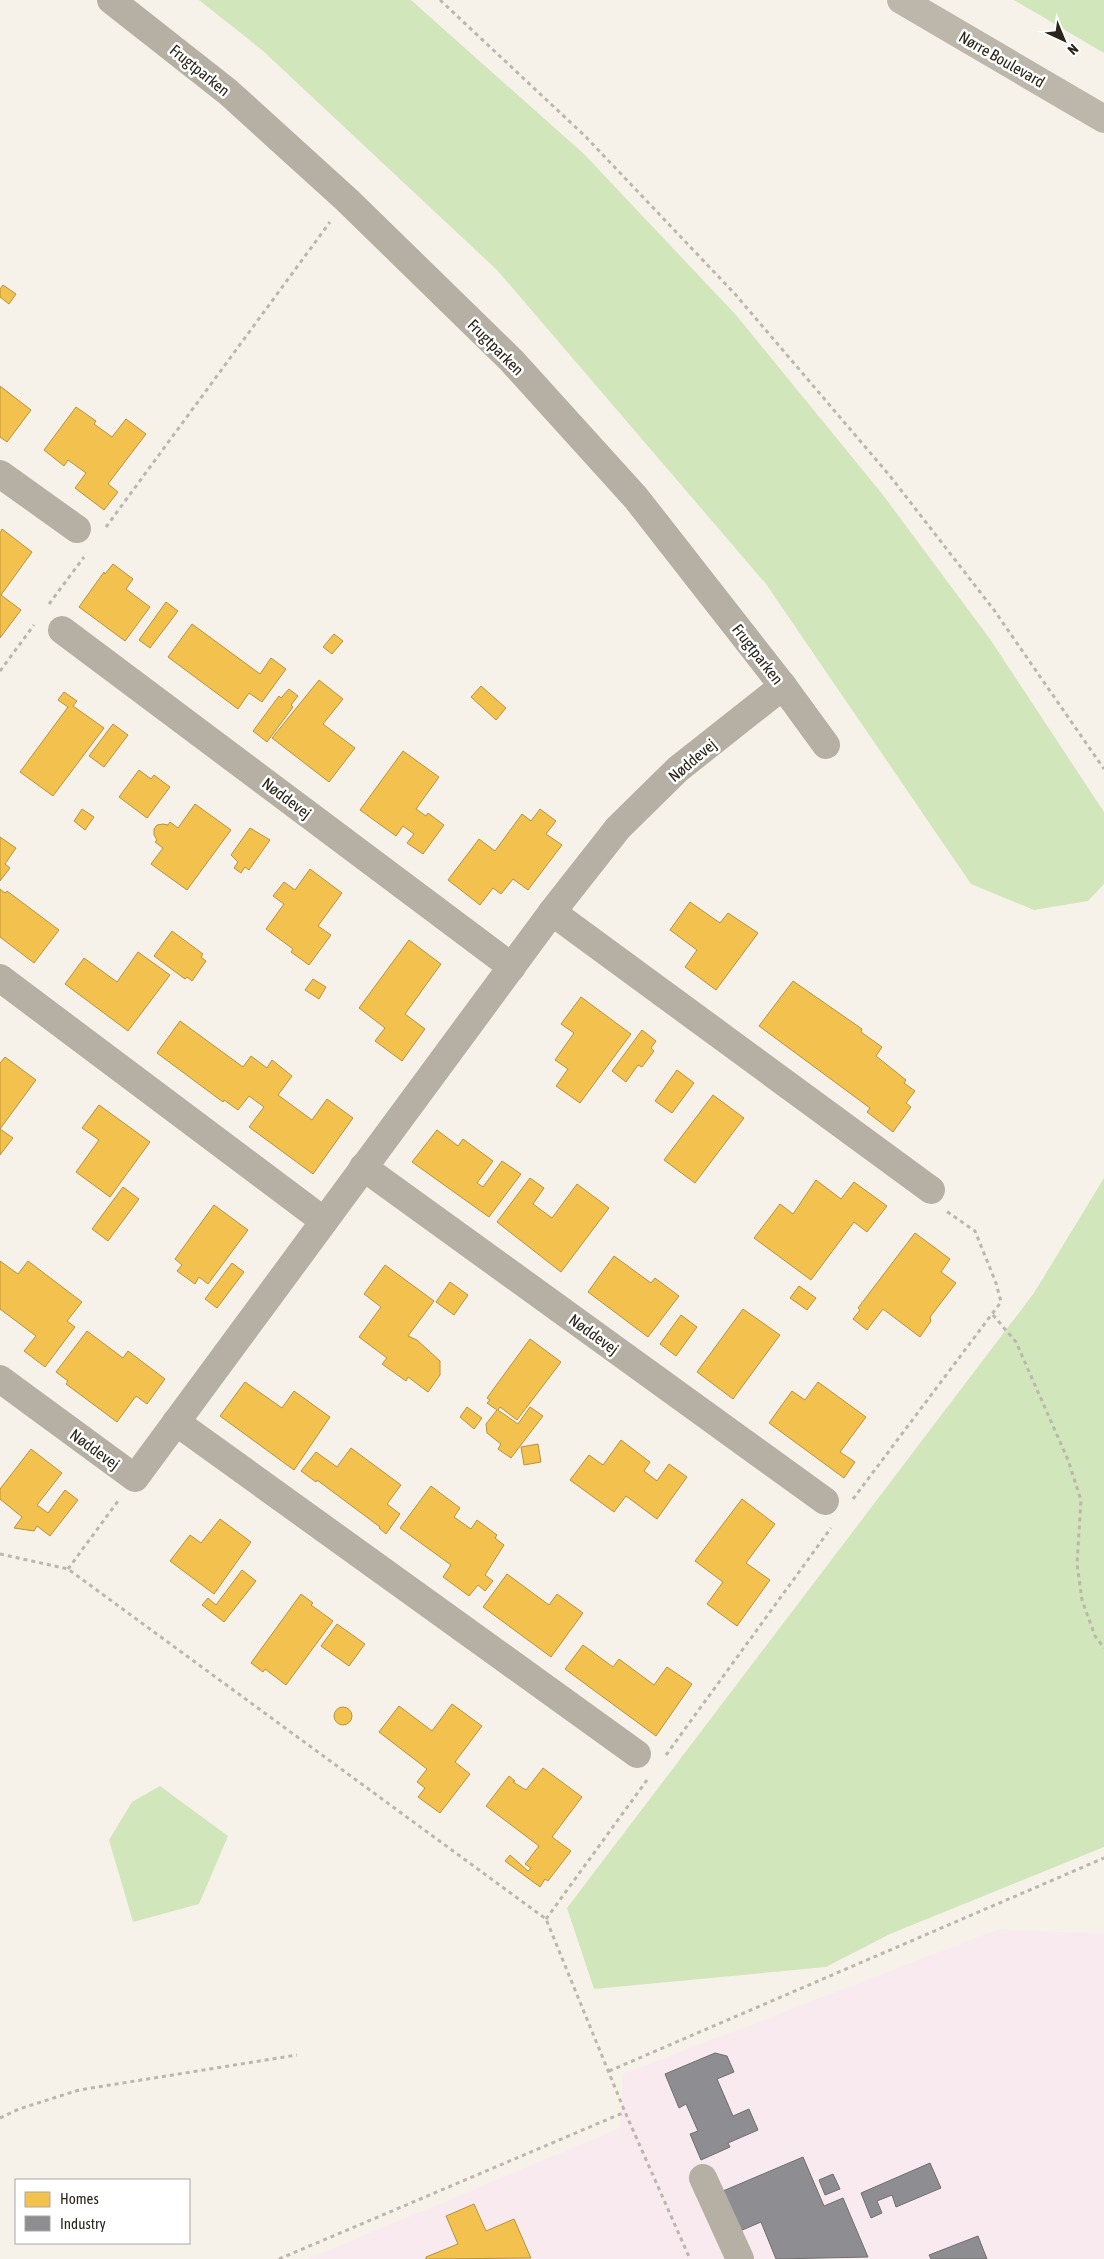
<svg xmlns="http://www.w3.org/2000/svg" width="1104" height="2259" viewBox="0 0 1104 2259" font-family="'Asap Condensed',sans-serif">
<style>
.industrial{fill:#f8eaef}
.green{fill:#d2e6bb}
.homes{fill:#f2c14e;stroke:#b6923f}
.industry{fill:#8d8d92;stroke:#706e6e}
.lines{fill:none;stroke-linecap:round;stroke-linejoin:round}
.path{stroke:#bcb6ae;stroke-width:3;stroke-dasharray:4 4;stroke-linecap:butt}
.minor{stroke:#b6afa3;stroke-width:28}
.highway{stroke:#bdb6ab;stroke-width:28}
.labels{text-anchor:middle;stroke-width:5;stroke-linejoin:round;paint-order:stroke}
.street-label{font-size:16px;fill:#2b251b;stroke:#fff}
</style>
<rect width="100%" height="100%" fill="#f7f2e9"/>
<path class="industrial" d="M999,1929L1104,1934V2259H308L620,2128L623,2074Z"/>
<g class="green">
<path d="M199,0H411L584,154L736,315L883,495L990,639L1104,812V884L1088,901L1034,910L971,884L766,584L497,270L262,50Z"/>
<path d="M1014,0H1104V53Z"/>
<path d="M1104,1178V1847L890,1934L826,1967L594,1989L567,1908L1034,1293Z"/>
<path d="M160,1786L228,1836L199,1904L133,1922L109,1840L132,1802Z"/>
</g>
<g class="homes">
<path d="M3,285L16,294L9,304L0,297V289Z"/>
<path d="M0,386L31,410L7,442L0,437Z"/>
<path d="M76,407L96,421L94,424L112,437L126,419L146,434L108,484L118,492L104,510L75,488L86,473L68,460L64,466L44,450Z"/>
<path d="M2,529L32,552L1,595L21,610L0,638V533Z"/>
<path d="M113,564L133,579L126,589L150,607L125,641L79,607L104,572L105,574Z"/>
<path d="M166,602L178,611L150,648L139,640Z"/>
<path d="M192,624L260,674L271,658L286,669L262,702L249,693L238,709L168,657Z"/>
<path d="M334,634L343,641L332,654L323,647Z"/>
<path d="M319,680L343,699L323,724L355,748L329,782L272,738Z"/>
<path d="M481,686L506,708L496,720L471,697Z"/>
<path d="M289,689L298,696L291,705L293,707L267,742L253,731L279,696L281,698Z"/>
<path d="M64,692L77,701L73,706L104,728L53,796L20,772L68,707L58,700Z"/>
<path d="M113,724L128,735L104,767L89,756Z"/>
<path d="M403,751L439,777L416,809L426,816L428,813L444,825L423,854L407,843L414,834L403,826L396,836L360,810Z"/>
<path d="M139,770L151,779L154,775L170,787L147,818L119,797Z"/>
<path d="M195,804L231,830L187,890L151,864L163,848L155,842L157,840L154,835V829L157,825L163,824L168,825L170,822L178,828Z"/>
<path d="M82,809L94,817L85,830L74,821Z"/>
<path d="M540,809L556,821L546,834L562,845L528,890L513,879L501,894L493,888L480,905L448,880L479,839L495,851L522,814L531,821Z"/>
<path d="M250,828L270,840L249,870L245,867L241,873L234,868L238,862L231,855Z"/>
<path d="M0,837L16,848L5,864L10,868L0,881Z"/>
<path d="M310,869L342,893L318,926L331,935L309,965L291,952L293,949L266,929L284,904L273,896L284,882L295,890Z"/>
<path d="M0,889L5,893L7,891L59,930L34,963L0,937Z"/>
<path d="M690,902L720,923L728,913L758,933L716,990L685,967L697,950L670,930Z"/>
<path d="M172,931L203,954L201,957L206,961L192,981L187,977L185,979L154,956Z"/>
<path d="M409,940L441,964L405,1014L425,1029L402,1061L375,1041L385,1028L359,1008Z"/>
<path d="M138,952L170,975L128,1031L65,984L84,958L117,982Z"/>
<path d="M313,979L326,987L319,999L305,990Z"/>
<path d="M793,981L862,1029L861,1032L882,1047L876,1056L906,1080L904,1083L915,1091L906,1103L911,1107L893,1132L867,1112L870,1108L759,1026Z"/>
<path d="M581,997L631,1034L580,1103L556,1086L568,1069L555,1060L574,1033L561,1024Z"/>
<path d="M180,1021L243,1067L251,1056L267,1068L272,1060L292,1076L278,1095L312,1120L327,1099L353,1118L313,1174L249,1127L264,1107L249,1096L238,1110L224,1100L223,1102L157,1053Z"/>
<path d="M642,1030L656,1041L651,1048L654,1051L642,1067L638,1065L626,1082L612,1071Z"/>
<path d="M5,1057L36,1080L0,1129L13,1138L0,1155V1063Z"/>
<path d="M677,1070L694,1083L672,1113L655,1101Z"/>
<path d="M713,1095L744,1118L695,1183L664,1160Z"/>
<path d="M99,1105L150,1142L110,1197L76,1172L99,1140L82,1128Z"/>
<path d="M437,1130L458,1146L463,1139L493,1161L477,1183L483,1187L502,1161L521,1174L489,1217L412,1162Z"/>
<path d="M530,1178L544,1188L533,1204L552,1218L577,1184L609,1208L561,1272L497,1222Z"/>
<path d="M816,1180L841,1199L854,1182L887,1206L867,1232L854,1222L811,1280L754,1238L780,1204L793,1214Z"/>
<path d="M123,1187L139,1199L108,1241L92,1229Z"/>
<path d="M214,1205L248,1230L208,1284L199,1277L195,1284L177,1271L182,1265L175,1259Z"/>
<path d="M915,1233L950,1259L941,1272L956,1283L930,1317L931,1321L920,1337L883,1309L867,1330L853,1319L860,1310L858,1308Z"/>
<path d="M614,1256L651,1283L655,1278L679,1296L648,1337L588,1292Z"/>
<path d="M0,1261L18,1274L28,1261L82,1302L67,1321L75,1327L45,1367L24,1351L36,1336L0,1309Z"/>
<path d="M232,1263L244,1272L217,1308L205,1299Z"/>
<path d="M385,1265L434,1301L408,1336L417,1340L440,1361V1375L428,1392L408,1377L406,1381L382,1364L387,1358L359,1337L381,1307L364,1294Z"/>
<path d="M450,1282L468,1295L454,1315L436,1302Z"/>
<path d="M799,1286L816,1298L807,1310L790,1298Z"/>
<path d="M743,1309L780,1335L733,1399L697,1372Z"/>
<path d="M681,1315L697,1327L676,1356L660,1344Z"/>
<path d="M87,1331L123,1358L128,1351L165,1379L147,1404L136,1396L117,1422L66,1384L68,1381L56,1372Z"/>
<path d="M530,1339L561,1362L517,1420L500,1407L498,1410L518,1424L530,1407L543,1416L511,1458L498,1449L501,1444L487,1433L486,1424L497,1410L487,1403L490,1400L487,1398Z"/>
<path d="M245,1382L282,1408L294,1391L330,1417L294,1470L220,1416Z"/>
<path d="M818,1382L866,1417L840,1452L855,1462L844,1478L769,1423L792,1391L805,1400Z"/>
<path d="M467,1407L482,1418L474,1429L460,1417Z"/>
<path d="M621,1440L650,1462L644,1471L657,1481L669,1464L687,1477L657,1519L626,1496L614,1512L570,1480L589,1455L603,1465Z"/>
<path d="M538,1444L541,1462L524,1465L521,1447Z"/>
<path d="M351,1448L401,1485L387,1504L400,1514L386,1534L379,1528L380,1527L317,1480L316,1482L301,1471L316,1452L337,1467Z"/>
<path d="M31,1449L62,1473L37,1505L48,1513L65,1490L78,1500L50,1536L37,1526L34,1531L14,1528L22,1517L0,1499V1489Z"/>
<path d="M431,1486L460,1508L454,1517L471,1529L477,1520L497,1535L495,1538L504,1545L485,1575L493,1581L485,1591L478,1585L469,1596L443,1577L451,1565L400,1528Z"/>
<path d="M742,1499L775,1524L746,1563L770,1580L737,1626L707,1604L723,1582L695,1561Z"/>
<path d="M220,1519L251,1542L214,1594L170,1561L190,1535L201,1543Z"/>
<path d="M242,1570L256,1581L224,1622L202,1605L208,1598L216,1605Z"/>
<path d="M507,1574L549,1605L557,1594L583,1613L551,1657L483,1607Z"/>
<path d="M301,1594L313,1603L311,1605L333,1621L286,1685L265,1669L263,1672L251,1663Z"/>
<path d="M337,1624L365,1644L349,1666L321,1646Z"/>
<path d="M583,1645L613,1667L619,1659L654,1685L667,1667L692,1684L656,1736L565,1669Z"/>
<path d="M452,1704L482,1726L455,1762L470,1774L440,1813L418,1797L425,1788L417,1782L427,1769L379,1732L399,1706L432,1731Z"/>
<circle cx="343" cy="1716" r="9"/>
<path d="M543,1768L582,1797L552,1837L571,1851L548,1881L545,1879L540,1887L505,1861L510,1855L528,1871L531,1868L525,1864L539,1846L486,1806L509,1776L515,1781L513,1782L526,1790Z"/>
<path d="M474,2204L486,2231L514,2219L531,2258L426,2259V2257L458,2244L446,2216Z"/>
</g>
<g class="industry">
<path d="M715,2053L727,2056L734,2072L717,2079L733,2116L749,2109L758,2130L728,2143L730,2147L701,2160L690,2134L698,2131L686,2104L679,2108L665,2074Z"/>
<path d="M803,2157L824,2206L843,2198L868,2257L776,2259L761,2222L740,2231L723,2191Z"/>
<path d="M930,2163L941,2188L896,2207L892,2195L877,2201L882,2213L871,2218L861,2193Z"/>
<path d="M833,2174L840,2189L825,2195L819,2180Z"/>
<path d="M978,2236L987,2259H931L929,2255Z"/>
</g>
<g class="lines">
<g class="path">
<path d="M440,0L585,136L735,294L890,476L994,610L1104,769"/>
<path d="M106,527L330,222"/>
<path d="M49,604L84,557"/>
<path d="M0,671L34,625"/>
<path d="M993,1315L1016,1342L1068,1460L1081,1500L1077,1564L1082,1600L1095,1636L1104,1648"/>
<path d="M853,1499L1001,1302L996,1283L975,1231L946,1211"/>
<path d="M0,1554L68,1569L546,1919L625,2112L690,2259"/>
<path d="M68,1569L118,1501"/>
<path d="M666,1755L831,1528"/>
<path d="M546,1919L647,1780"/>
<path d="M609,2071L1104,1858"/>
<path d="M0,2118L19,2109L79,2090L297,2055"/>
<path d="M279,2259L625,2112"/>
</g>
<g class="minor">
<path d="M111,0L228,92L347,200L511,360L636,498L783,686L826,745"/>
<path d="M0,474L77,529"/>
<path d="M62,630L512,967"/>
<path d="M552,912L931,1190"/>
<path d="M0,978L324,1221"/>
<path d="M363,1167L825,1501"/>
<path d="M0,1379L135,1478L552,912L618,828L678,769L783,686"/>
<path d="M176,1422L637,1754"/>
<path d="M703,2178L740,2259"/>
</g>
<path class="highway" d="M901,0L1104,119"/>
</g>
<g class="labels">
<g class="street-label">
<text transform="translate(1002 59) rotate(30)" y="6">Nørre Boulevard</text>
<text transform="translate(200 70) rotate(39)" y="6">Frugtparken</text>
<text transform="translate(496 347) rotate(45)" y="6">Frugtparken</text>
<text transform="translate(758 654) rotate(52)" y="6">Frugtparken</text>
<text transform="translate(692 760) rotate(-40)" y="6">Nøddevej</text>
<text transform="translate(287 798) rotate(37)" y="6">Nøddevej</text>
<text transform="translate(594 1334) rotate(36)" y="6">Nøddevej</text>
<text transform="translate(95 1449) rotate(36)" y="6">Nøddevej</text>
</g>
</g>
<rect x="15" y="2179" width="175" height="65" fill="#ffffff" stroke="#aaa8a4"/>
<rect x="25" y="2192" width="25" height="15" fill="#f2c14e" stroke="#aaa8a4"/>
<text x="60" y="2204" font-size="15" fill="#2b251b">Homes</text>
<rect x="25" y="2216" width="25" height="15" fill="#8d8d92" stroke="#aaa8a4"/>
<text x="60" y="2229" font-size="15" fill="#2b251b">Industry</text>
<g transform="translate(1064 40) rotate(136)" stroke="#ffffff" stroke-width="4" paint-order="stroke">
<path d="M0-4L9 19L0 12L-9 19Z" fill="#2b251b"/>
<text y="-8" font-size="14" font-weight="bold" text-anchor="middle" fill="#2b251b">N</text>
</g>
</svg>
